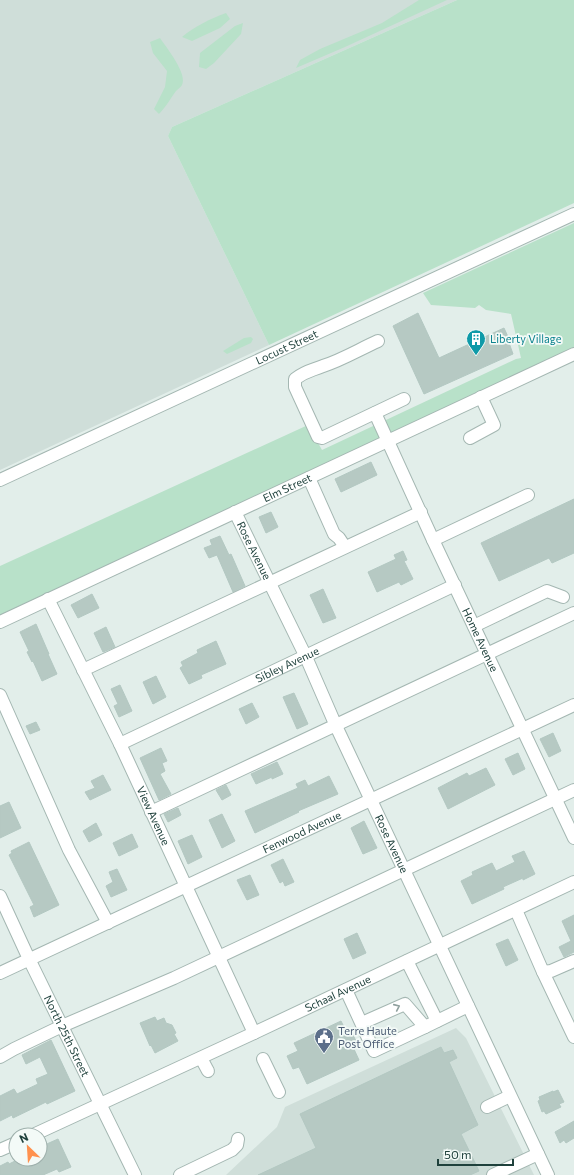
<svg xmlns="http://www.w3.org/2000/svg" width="574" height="1175" viewBox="0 0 574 1175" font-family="Commissioner,sans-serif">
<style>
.built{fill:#cfded9}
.green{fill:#b8e1c9}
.building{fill:#b6c9c3;stroke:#b3c8c2}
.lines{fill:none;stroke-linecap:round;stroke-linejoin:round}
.minor-casing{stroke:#a4b7b2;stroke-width:14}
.minor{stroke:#fff;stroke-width:12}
.oneway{stroke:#8fa09e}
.labels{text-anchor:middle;stroke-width:3.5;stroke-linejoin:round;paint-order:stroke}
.culture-label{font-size:11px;fill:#0d838f;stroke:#f3faf7;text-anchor:start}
.street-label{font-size:11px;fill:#1f413c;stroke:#f3faf7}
.service-label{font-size:11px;fill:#4e5e75;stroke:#f3faf7;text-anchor:start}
</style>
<rect width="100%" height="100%" fill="#e2eeea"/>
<g class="built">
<path d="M0,0H457L172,127L168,136L269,345L0,470Z"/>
<path d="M456,1028L466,1038L534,1175H226L277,1127L285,1107Z"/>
</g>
<g class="green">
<path d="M419,0H447L345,47L296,68L300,60L320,49L382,23Z"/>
<path d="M457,0H574V203L269,345L168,136L172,127Z"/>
<path d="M226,13L230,19L220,28L192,41L182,37C195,26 210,19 226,13Z"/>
<path d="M243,23L241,34L214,63L206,69L199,67L200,53L235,26Z"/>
<path d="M160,38C166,47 188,74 182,85C181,87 178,89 176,91C170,99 166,107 159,114L154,109L165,87L167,71L153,53L150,42Z"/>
<path d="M574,223V354L0,622V566L308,425L322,450L516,359L521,358L511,314L486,310L479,305L475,308L431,305L423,293Z"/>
<path d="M251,337L253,339L251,343L227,354L223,351L244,338Z"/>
</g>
<g class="building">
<path d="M418,313L439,358L504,328L509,339L508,340L513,354L424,394L393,326Z"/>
<path d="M371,462L377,475L341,492L335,479Z"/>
<path d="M574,499V553L552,563L549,558L499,581L481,543Z"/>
<path d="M271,512L278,527L266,533L259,517Z"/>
<path d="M220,536L229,555L231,554L245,586L233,592L217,555L209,558L204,548L212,545L210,540Z"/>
<path d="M403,551L407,560L404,561L413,579L401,585L399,582L377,592L368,572L396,559L394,555Z"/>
<path d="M323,589L336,618L323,623L310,595Z"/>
<path d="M92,594L99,608L78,618L71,605Z"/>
<path d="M36,624L49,654H48L57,674L42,681L33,661L32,662L27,652L29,651L20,632Z"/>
<path d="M106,627L115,647L103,652L94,633Z"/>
<path d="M216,641L226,664L201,675L202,678L189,684L180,668L183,666L181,662L198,653L197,650Z"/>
<path d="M156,676L166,697L153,704L143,682Z"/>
<path d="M120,685L132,711L119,717L114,706L118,704L111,689Z"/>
<path d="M294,693L308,724L297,729L283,697Z"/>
<path d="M252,703L259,717L246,724L239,709Z"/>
<path d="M36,722L40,730L30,734L26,726Z"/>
<path d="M553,733L561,751L549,757L540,739Z"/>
<path d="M161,748L167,761L162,763L165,771L160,774L171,794L159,800L140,758Z"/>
<path d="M518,753L525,769L513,775L505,759Z"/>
<path d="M277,762L283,774L272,779V777L256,784L251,774Z"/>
<path d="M486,768L495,785L448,809L438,788L467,773L469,776Z"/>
<path d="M103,775L111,790L90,800L85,792L95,788L91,781Z"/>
<path d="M329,776L338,794L298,811L299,812L255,833L245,811L298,788L296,784L305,780L308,786Z"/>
<path d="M226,785L231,795L222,800L216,790Z"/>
<path d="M9,802L21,828L0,838V806Z"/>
<path d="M178,808L181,815L168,822L164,814Z"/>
<path d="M222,814L235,841L222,848L209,820Z"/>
<path d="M364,821L377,848L363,854L351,828Z"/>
<path d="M96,823L102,835L89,842L83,831Z"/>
<path d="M132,834L138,847L119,856L113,843Z"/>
<path d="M192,835L202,857L188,864L178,841Z"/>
<path d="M29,842L59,905L34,917L30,907L34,905L9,855L12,853L11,851Z"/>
<path d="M524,851L535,874L523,880V878L503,887L504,889L472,904L461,881L473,875L472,872L492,863L496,871L515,862L512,856Z"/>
<path d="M283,859L294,882L285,886L283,881L280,883L271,865Z"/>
<path d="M117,869L127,890L111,897L106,886L113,882L109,872Z"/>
<path d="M250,875L259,895L247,900L237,880Z"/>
<path d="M574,915V952L564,957L559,947L571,941L562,921Z"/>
<path d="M357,933L366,953L353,959L344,939Z"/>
<path d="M508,939L518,960L506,966L496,944Z"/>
<path d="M155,1017L157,1021L164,1018L166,1023L172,1025L176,1033L174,1034L178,1041L155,1053L151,1045L150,1046L140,1023Z"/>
<path d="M341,1021L346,1031L350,1029L358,1045L353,1047L359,1060L307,1084L299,1067L293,1069L287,1056L298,1051L294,1043Z"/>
<path d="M51,1040L75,1091L47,1104L46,1102L13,1118L12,1115L0,1121V1096L14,1089L17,1094L38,1084L36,1079L48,1074L40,1057L26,1064L22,1055Z"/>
<path d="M441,1047L444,1053L453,1050L457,1058L449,1062L478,1125L461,1134L479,1171L470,1175H258L316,1148L300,1114Z"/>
<path d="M558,1090L564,1102L559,1104L561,1107L546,1114L544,1111L542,1112L538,1101L540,1100L539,1097L553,1091V1092Z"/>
<path d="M574,1121V1138L566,1143L564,1140L560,1143L555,1132Z"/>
<path d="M58,1139L71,1167L59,1172L57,1169L43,1175H0V1166L8,1162L9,1164L19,1159H40V1147Z"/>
</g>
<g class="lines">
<defs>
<g id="minor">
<path d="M378,341C360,349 342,360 323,366C311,371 307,370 295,379V387L318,437L322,438L404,399"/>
<path id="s1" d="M375,413L433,540L574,838"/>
<path d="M470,438L494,425L481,397"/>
<path d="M309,478L334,534L339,538L345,547"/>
<path id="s2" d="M0,480L574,214"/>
<path id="s3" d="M235,512L306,657L336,726L548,1175"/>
<path d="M433,540L528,495"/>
<path id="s4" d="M48,599L120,744L254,1033"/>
<path id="s5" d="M0,622L574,354"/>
<path d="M474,626L547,591L563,597"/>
<path d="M83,670L421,512"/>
<path d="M0,695L69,850L108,923"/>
<path id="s6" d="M120,744L455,585"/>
<path d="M151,812L574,613"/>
<path id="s7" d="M0,896L29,959L135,1175"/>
<path d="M516,910L543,972L574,1037"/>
<path d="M407,961L437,1021"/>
<path d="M543,972L551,971L574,961"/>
<path id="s8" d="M0,973L574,705"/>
<path d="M346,990L374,1051L425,1027"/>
<path d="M362,1023L405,1004L425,1027L468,1006"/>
<path d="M0,1057L14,1049L62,1026L174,978L574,790"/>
<path d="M201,1058L208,1071"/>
<path d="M263,1059L279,1092"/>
<path d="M487,1107L510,1096"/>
<path id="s9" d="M33,1135L254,1033L574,882"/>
<path d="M0,1150L16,1143"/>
<path d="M180,1175L232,1150L237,1145L238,1139"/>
<path d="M493,1175L538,1154"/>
</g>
</defs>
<use href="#minor" class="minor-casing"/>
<use href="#minor" class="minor"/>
</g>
<defs><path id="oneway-chevron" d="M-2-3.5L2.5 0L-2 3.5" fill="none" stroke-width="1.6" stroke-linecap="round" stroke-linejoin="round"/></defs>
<use class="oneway" href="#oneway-chevron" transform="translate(397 1007) rotate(-24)"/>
<defs>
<symbol id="building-pin" viewBox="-11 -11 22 30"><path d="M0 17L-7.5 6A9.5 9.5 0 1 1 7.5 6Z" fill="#0f9aa8" stroke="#f3faf7"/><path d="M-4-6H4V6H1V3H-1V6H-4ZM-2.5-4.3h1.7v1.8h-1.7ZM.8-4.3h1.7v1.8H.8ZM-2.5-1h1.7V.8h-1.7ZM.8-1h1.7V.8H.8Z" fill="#fff"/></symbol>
<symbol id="civic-pin" viewBox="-11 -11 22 30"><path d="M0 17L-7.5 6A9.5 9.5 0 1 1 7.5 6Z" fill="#5c6f8a" stroke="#f3faf7"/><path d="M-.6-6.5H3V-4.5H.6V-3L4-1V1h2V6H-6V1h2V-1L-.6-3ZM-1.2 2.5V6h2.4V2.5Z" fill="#fff"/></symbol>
</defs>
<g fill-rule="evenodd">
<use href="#building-pin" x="465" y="328" width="22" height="30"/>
<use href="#civic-pin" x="313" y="1026" width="22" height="30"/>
</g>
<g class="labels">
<g class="culture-label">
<text x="490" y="343">Liberty Village</text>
</g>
<g class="street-label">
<text dy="4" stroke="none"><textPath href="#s2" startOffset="316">Locust Street</textPath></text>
<text dy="4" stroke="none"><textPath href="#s5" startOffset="317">Elm Street</textPath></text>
<text dy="4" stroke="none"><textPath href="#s3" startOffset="43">Rose Avenue</textPath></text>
<text dy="4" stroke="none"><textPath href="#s1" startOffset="250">Home Avenue</textPath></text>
<text dy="4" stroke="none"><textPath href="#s6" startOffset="185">Sibley Avenue</textPath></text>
<text dy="4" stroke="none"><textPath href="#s4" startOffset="241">View Avenue</textPath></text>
<text dy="4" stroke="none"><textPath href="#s8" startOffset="333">Fenwood Avenue</textPath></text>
<text dy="4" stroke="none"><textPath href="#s3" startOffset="367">Rose Avenue</textPath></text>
<text dy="4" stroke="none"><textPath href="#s9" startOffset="336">Schaal Avenue</textPath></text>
<text dy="4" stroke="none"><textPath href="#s7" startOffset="155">North 25th Street</textPath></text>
</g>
<g class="service-label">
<text x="338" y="1035">Terre Haute<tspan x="338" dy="13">Post Office</tspan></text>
</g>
</g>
<g transform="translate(28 1147) rotate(335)"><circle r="19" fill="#f3faf7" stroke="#9eb0ac"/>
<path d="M0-3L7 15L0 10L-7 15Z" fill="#ff914e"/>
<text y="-6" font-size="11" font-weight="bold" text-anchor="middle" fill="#1f413c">N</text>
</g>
<path d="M438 1159v6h75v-6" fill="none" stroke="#1f413c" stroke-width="2"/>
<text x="444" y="1159" font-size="12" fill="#1f413c" stroke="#f3faf7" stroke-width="3" paint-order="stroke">50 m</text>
</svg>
